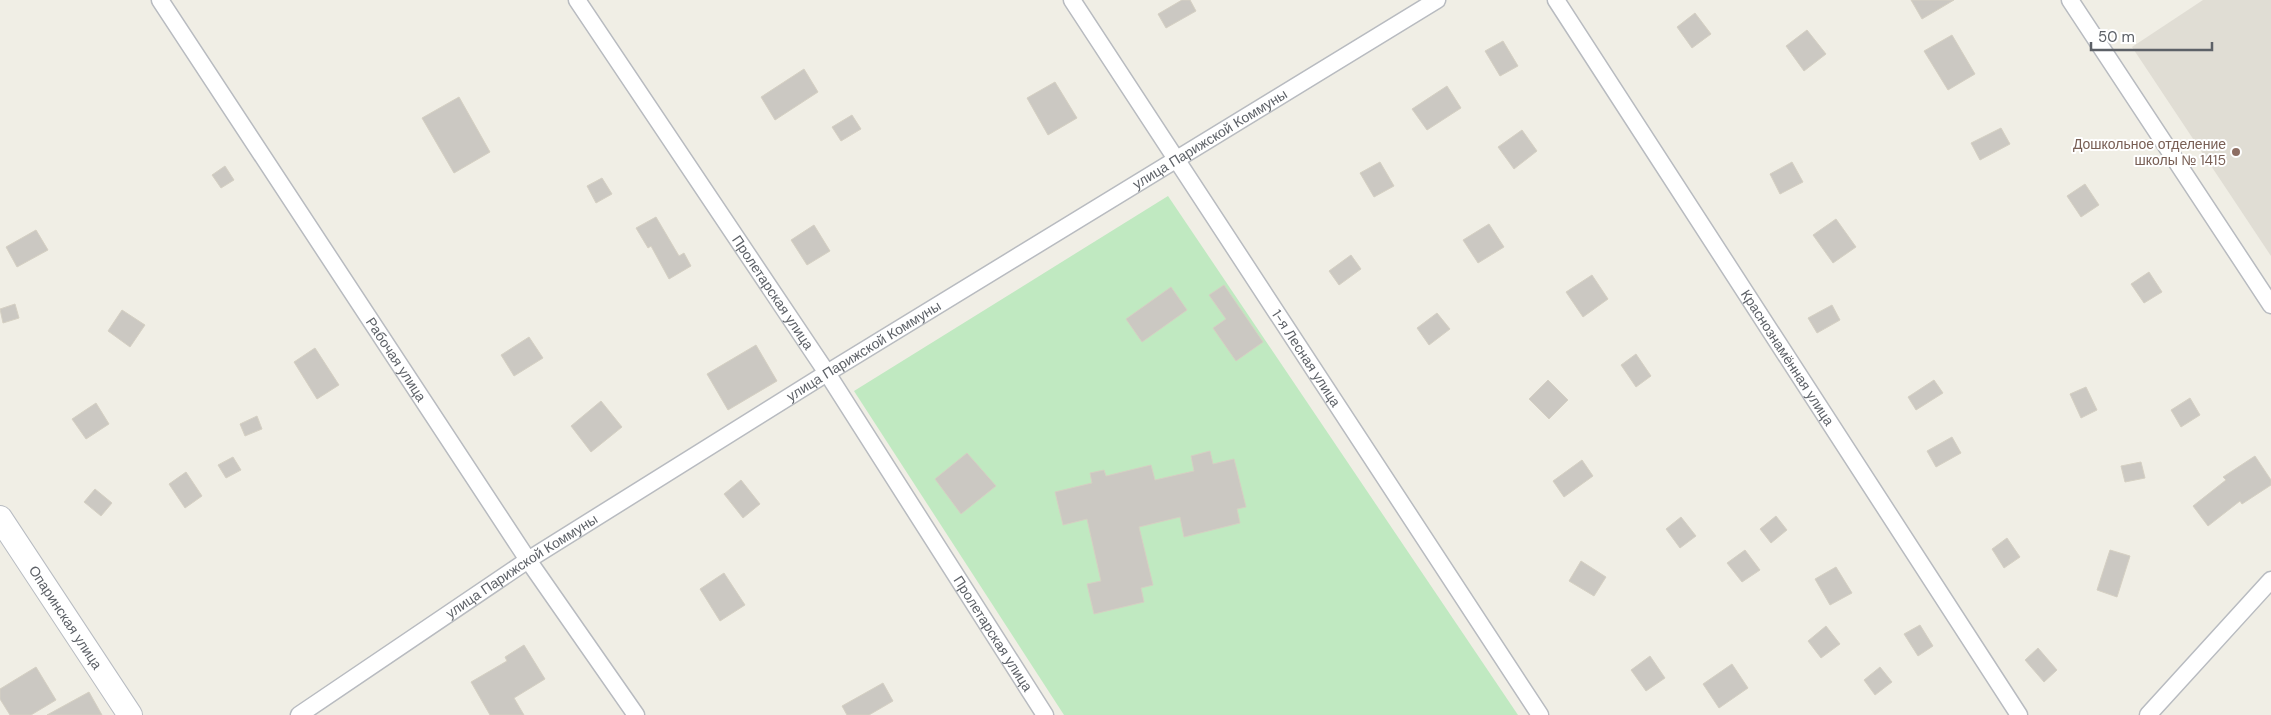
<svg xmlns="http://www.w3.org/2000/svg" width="2271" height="715" viewBox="0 0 2271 715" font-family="'DM Sans',sans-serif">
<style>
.education{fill:#e0ddd4}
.green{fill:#c0e9c1}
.building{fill:#cbc8c2;stroke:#d5d0c3}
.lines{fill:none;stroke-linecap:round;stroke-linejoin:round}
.street-casing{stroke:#b8bbc0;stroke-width:19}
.secondary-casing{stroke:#b8bcc2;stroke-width:26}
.street{stroke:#fff;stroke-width:16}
.secondary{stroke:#fff;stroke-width:24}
.education-dot{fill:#8d6e63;stroke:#fff;stroke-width:2}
.labels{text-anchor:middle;stroke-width:4;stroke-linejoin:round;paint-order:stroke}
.street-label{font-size:14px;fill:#5d6167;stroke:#fff}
.education-label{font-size:14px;fill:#785e54;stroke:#fff;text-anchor:end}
</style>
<rect width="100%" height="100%" fill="#f0eee5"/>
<path class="education" d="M2203,0H2271V256L2132,47Z"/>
<path class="green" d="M1168,196L1518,715H1064L854,391Z"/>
<g class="building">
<path d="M1182,0H1190L1196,11L1166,28L1158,14Z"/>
<path d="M1911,0H1954L1922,19Z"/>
<path d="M1695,13L1711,34L1692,48L1677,27Z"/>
<path d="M1807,30L1826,54L1804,71L1786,46Z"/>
<path d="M1952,35L1975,74L1948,90L1924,51Z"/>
<path d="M1503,41L1518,66L1500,76L1485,51Z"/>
<path d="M804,69L818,92L775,120L761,97Z"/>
<path d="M1055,82L1077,118L1048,135L1027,98Z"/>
<path d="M1447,86L1461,108L1427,130L1412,109Z"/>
<path d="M459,97L490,152L454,173L422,118Z"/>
<path d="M852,115L861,129L841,141L832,127Z"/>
<path d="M2001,128L2010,144L1980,160L1971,143Z"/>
<path d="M1522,130L1537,151L1514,169L1498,147Z"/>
<path d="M1380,162L1394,186L1374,197L1360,173Z"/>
<path d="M1792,162L1803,182L1780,194L1770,174Z"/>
<path d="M225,166L234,180L221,188L212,175Z"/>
<path d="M602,178L612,194L596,203L587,186Z"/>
<path d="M2085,184L2099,205L2081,217L2067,196Z"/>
<path d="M656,217L679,256L684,253L691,266L669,279L651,246L648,248L636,228Z"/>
<path d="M1836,219L1856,247L1833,263L1813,235Z"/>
<path d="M1489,224L1504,247L1478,263L1463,240Z"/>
<path d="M814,225L830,251L807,265L791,240Z"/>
<path d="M36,230L48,250L17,267L6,247Z"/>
<path d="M1351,255L1361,269L1339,285L1329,271Z"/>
<path d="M2149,272L2162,292L2144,303L2131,284Z"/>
<path d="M1592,275L1608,299L1583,317L1566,292Z"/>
<path d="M1224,285L1263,342L1236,361L1213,328L1226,319L1209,295Z"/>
<path d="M1171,287L1187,310L1142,342L1126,319Z"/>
<path d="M15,304L19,318L3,323L0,309Z"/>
<path d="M1832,305L1840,320L1817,333L1808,318Z"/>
<path d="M122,310L145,325L130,347L108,331Z"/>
<path d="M1437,313L1450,329L1429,345L1417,328Z"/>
<path d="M529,337L543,358L514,376L501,355Z"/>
<path d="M756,345L777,381L728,410L707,374Z"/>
<path d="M315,348L339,385L317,399L294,362Z"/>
<path d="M1636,354L1651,376L1636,387L1621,365Z"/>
<path d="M1548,380L1568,400L1549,419L1529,399Z"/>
<path d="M1934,380L1943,393L1916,410L1908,397Z"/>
<path d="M2086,387L2097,410L2081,418L2070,394Z"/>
<path d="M2190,398L2200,415L2181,427L2171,410Z"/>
<path d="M601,401L622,427L591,452L571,426Z"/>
<path d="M96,403L109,424L86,439L72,419Z"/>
<path d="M257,416L262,429L245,436L240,424Z"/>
<path d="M1952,437L1961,453L1936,467L1927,451Z"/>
<path d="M1210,451L1213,464L1234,459L1246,507L1237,509L1240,523L1184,537L1180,517L1139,527L1153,585L1141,588L1144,602L1094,614L1087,584L1101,581L1087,519L1063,525L1055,492L1092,483L1090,473L1104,470L1106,476L1151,465L1155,480L1194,471L1191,456Z"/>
<path d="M967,453L996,486L961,514L935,479Z"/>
<path d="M2255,456L2271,480V485L2242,504L2240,501L2208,526L2193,506L2226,480L2223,477Z"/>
<path d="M233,457L241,470L226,478L218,465Z"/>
<path d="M1582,460L1593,476L1564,497L1553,481Z"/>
<path d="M2141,462L2145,478L2125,482L2121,466Z"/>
<path d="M186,472L202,496L185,508L169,484Z"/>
<path d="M741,480L760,504L743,518L724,494Z"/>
<path d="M95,489L112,503L101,516L84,502Z"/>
<path d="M1776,516L1787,530L1771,543L1760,529Z"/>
<path d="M1681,517L1696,536L1680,548L1666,529Z"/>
<path d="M2007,538L2020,557L2004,568L1992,549Z"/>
<path d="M1745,550L1760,570L1742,582L1727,563Z"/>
<path d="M2110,550L2130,556L2117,597L2097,590Z"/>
<path d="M1581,561L1606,577L1594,596L1569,581Z"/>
<path d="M1836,567L1852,593L1830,605L1815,579Z"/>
<path d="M724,573L745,605L720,621L700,589Z"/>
<path d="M1920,625L1933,646L1918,656L1904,634Z"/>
<path d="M1826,626L1840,644L1821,658L1808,641Z"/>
<path d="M524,645L545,679L514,698L524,715H490L471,682L507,661L505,657Z"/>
<path d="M2038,648L2057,670L2044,682L2025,660Z"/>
<path d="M1650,656L1665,678L1646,691L1631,670Z"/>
<path d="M1732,664L1748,688L1719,708L1703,684Z"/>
<path d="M36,667L56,700L31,715H10L0,699V689Z"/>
<path d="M1880,667L1892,682L1875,695L1864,680Z"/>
<path d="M883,683L893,701L869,715H847L842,706Z"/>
<path d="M89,692L102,715H47Z"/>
</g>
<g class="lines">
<defs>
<g id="street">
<path id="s1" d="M160,0L528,560L636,715"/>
<path id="s2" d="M577,0L827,373L1045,715"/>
<path id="s3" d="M1072,0L1540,715"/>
<path id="s4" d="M1556,0L2019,715"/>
<path d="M2070,0L2271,305"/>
<path id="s5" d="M299,715L528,560L827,373L1437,0"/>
<path d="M2148,715L2271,580"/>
</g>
<g id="secondary">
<path id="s6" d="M0,518L130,715"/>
</g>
</defs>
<use href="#street" class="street-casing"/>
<use href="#secondary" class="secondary-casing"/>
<use href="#street" class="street"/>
<use href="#secondary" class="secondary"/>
</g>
<circle class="education-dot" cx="2236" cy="152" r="5"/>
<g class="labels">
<g class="street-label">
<text dy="5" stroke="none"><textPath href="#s5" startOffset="1078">улица Парижской Коммуны</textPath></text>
<text dy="5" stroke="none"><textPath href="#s2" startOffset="352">Пролетарская улица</textPath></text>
<text dy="5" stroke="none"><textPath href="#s5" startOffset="672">улица Парижской Коммуны</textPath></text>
<text dy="5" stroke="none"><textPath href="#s3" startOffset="428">1-я Лесная улица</textPath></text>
<text dy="5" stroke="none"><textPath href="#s4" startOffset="426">Краснознамённая улица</textPath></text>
<text dy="5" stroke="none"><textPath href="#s1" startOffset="430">Рабочая улица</textPath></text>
<text dy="5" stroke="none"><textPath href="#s5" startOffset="268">улица Парижской Коммуны</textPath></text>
<text dy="5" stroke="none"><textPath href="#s6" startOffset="119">Опаринская улица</textPath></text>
<text dy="5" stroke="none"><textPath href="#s2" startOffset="758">Пролетарская улица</textPath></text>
</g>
<g class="education-label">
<text x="2226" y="149">Дошкольное отделение<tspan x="2226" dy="16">школы № 1415</tspan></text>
</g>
</g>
<path d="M2091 42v8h121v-8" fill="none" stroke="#5d6167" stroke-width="2.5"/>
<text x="2098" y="42" font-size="15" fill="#5d6167" stroke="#ffffff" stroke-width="4" paint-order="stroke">50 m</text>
</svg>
